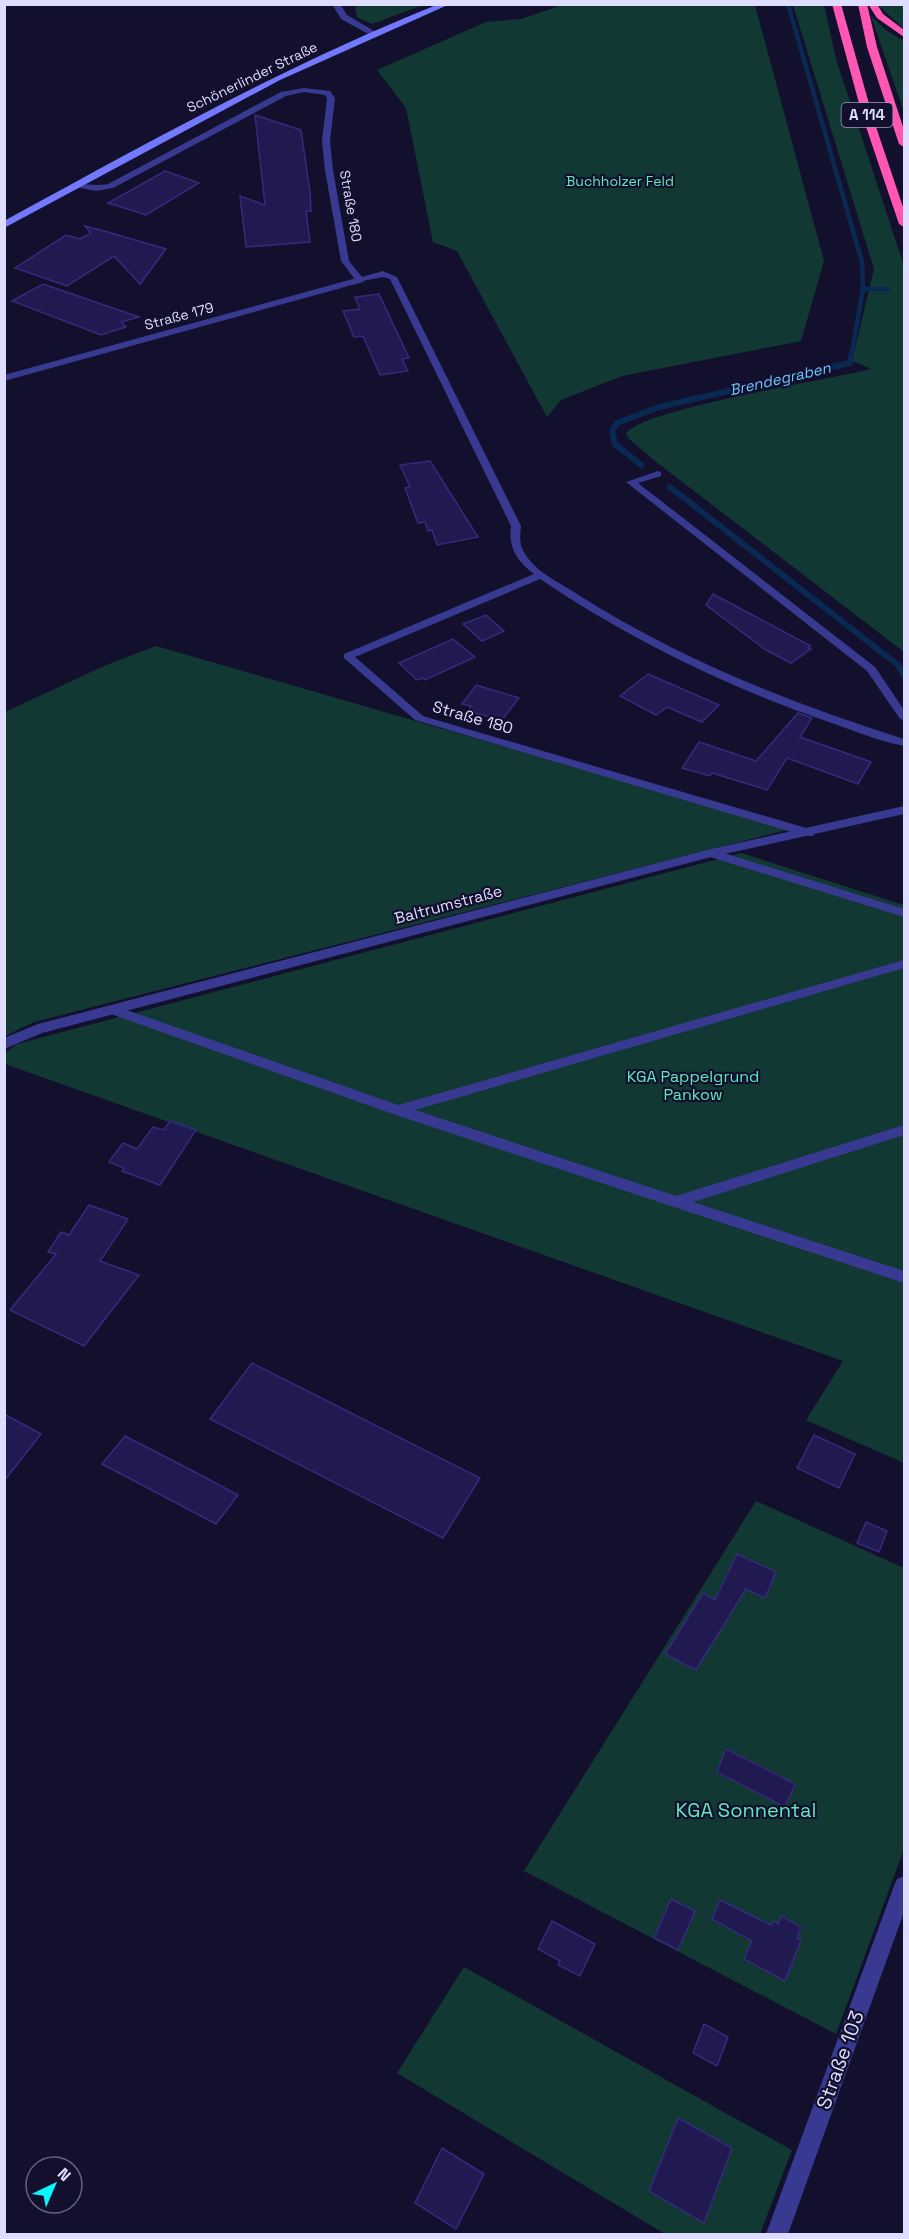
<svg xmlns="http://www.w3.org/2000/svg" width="909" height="2239" viewBox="0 0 909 2239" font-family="'Space Grotesk',sans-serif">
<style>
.green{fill:#123834}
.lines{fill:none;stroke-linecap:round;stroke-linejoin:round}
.stream-far1{stroke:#092953;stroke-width:4.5}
.stream{stroke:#092953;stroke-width:6}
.building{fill:#211a50;stroke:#352a7e;stroke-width:1.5}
.lane{fill:#373a90;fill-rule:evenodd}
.street{fill:#373a90;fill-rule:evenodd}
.secondary{fill:#7379ff;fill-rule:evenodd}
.highway{fill:#ff57b3;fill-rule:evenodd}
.labels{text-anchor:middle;stroke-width:4.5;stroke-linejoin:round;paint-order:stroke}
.far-street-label{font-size:14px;fill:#dedcff;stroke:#13102d}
.far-park-label{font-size:14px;fill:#5ee9bd;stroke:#13102d}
.shield{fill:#13102d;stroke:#a19fc0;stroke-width:1.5}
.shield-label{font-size:15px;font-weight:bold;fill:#dedcff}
.far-water-label{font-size:15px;font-style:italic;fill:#6ac4ff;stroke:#13102d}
.street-label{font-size:16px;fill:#dedcff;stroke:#13102d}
.park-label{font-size:16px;fill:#5ee9bd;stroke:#13102d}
.near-park-label{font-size:20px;fill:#5ee9bd;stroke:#13102d}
.near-street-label{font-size:20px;fill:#dedcff;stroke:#13102d}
</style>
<rect width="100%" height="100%" fill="#13102d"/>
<g class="green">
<path d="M565,4L755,5L824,261L801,341L622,376L561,400L547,417L457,251L433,242L406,108L377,70L486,22L521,19Z"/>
<path d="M355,5L356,4L423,5L372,24L357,17Z"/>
<path d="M793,5H824L836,59L904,266V652L655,461L629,439L626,433C647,408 828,380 871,369L852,361L874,269Z"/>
<path d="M878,5H904V29Z"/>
<path d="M871,16L887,31L904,41V112Z"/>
<path d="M156,646L790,829L34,1022L5,1036V712L104,666Z"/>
<path d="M741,853L904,905V1463L806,1420L843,1361L5,1064V1053L17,1044Z"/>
<path d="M756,1501L904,1568V1849L836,2034L524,1871Z"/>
<path d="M464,1967L792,2150L760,2234H665L397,2073Z"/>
</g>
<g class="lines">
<g class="stream-far1">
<path d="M788,4L862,262L863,289L851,357"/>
<path d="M863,289H888"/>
</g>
<g class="stream">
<path d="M641,465L615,444L612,431L617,423L659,407L850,363L851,356"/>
<path d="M670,487L898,665L904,675"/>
</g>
</g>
<g class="building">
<path d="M255,115L301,130L310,192L311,211H306L310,242L246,247L240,196L265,205Z"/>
<path d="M165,171L199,183L146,215L108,203Z"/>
<path d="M85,226L104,231L166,249L140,284L114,256L67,286L15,268L66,235L80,239L91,233Z"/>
<path d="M43,284L139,317L121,322L126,327L101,335L12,301Z"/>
<path d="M379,294L409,358L402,359L408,371L380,375L363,336L354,337L343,311L360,309L355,297Z"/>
<path d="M430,461L437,472L478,537L437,545L432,530L428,531L425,522L418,523L405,488L410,487L400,465Z"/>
<path d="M713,594L811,646L808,648L811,649L791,663L766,650L706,605Z"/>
<path d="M486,615L504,631L482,641L463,624Z"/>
<path d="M453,639L475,657L425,680L422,678L417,680L399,663Z"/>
<path d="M648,674L719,705L702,722L667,707L656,715L620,696Z"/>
<path d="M476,685L519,698L502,720L467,711L471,706L462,704Z"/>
<path d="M798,713L812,718L800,737L871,762L858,784L787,758L767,790L712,773L710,776L682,768L699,742L756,761Z"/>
<path d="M170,1121L196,1130L160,1185L122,1171L124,1168L109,1162L123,1143L137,1149L153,1127L164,1130Z"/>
<path d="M89,1205L128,1219L100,1261L139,1275L84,1346L10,1310L56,1254L48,1252L61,1232L69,1235Z"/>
<path d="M252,1363L480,1478L443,1538L210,1419Z"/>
<path d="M4,1414L41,1434L4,1481Z"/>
<path d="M814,1435L855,1454L839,1488L797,1468Z"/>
<path d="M125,1436L193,1471L238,1495L216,1524L102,1464Z"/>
<path d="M866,1522L887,1531L879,1552L857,1543Z"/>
<path d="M737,1554L776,1572L765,1598L746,1589L696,1670L665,1654L703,1593L715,1600Z"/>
<path d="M726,1749L795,1784L785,1807L717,1772Z"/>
<path d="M671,1899L695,1911L678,1950L654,1938Z"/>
<path d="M720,1900L771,1925L773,1921L778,1924L782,1916L801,1927L797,1938L801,1940L785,1981L744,1959L752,1941L712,1919Z"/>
<path d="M552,1921L595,1944L580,1976L558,1965L560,1961L538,1949Z"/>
<path d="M704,2024L728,2037L717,2066L693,2053Z"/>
<path d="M678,2118L732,2148L704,2223L649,2191Z"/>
<path d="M442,2148L484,2174L456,2229L415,2203Z"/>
</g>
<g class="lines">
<g class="lane">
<path d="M304,88L330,91L335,98L330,141L333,170L349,261L362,277L383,271L397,277L521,526C520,535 519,544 524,552C535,572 559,582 577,594C679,659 790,703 904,739V746C878,741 852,730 826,721C725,686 629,639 540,579L355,657L423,716L813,830L815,833L813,836H805L415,720L344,658V654L534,574C517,561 508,548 511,526L390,279L383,277L357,282L341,261L325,170L322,141L327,98L325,95L304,92L286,96L113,188L96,191L70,186C79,182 96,187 108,184L281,92Z"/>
<path d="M658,471L661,472V476L638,483L875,667L904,710V720L900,719L867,671L626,482Z"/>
<path d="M711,849L904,909V917L707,856L705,853Z"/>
<path d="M904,960V968L415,1110L676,1196L904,1125V1135L693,1202L904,1271V1283L393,1114L108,1013L107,1010L113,1005L118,1007L398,1105Z"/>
</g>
<g class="street">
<path d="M332,4H340L347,15L379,34L372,36L341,19Z"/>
<path d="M360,277L365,280L363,282L4,381V375Z"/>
<path d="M904,806V814L711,857L42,1033L4,1049V1038L38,1024L711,849Z"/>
<path d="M904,1876V1912L788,2234H766L894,1886L897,1879Z"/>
</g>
<path class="secondary" d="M439,4H450L280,80L4,228V221C147,143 288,64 439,4Z"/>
<g class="highway">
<path d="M832,4H841L873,118L904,210V227L899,224L863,118Z"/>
<path d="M858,4H867L877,47L904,130V147L899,144L867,47Z"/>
<path d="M868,4H877L883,14L904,30V37L877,18Z"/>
</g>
</g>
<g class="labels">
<g class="far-street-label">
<text transform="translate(252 77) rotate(-26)" y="5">Schönerlinder Straße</text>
<text transform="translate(351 206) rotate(80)" y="5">Straße 180</text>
<text transform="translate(179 316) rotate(-15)" y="5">Straße 179</text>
</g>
<g class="far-park-label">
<text x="620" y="186">Buchholzer Feld</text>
</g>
<rect class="shield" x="841.5" y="103" width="51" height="24" rx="4.5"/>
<g class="shield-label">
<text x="867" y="120">A 114</text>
</g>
<g class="far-water-label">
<text transform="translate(780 379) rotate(-13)" y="5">Brendegraben</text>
</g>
<g class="street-label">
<text transform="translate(473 717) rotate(16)" y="6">Straße 180</text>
<text transform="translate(448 904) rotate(-15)" y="6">Baltrumstraße</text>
</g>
<g class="park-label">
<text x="693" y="1082">KGA Pappelgrund<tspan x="693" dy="18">Pankow</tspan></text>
</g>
<g class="near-park-label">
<text x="746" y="1817">KGA Sonnental</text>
</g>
<g class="near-street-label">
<text transform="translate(840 2060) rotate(-70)" y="7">Straße 103</text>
</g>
</g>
<rect width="909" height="2239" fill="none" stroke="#dedcff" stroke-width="12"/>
<g transform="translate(54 2185) rotate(44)"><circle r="28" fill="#13102d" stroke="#646281" stroke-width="1.5"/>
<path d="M0-4.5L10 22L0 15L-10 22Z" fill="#08f7ff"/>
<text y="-9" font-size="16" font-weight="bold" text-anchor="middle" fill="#dedcff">N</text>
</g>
</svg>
